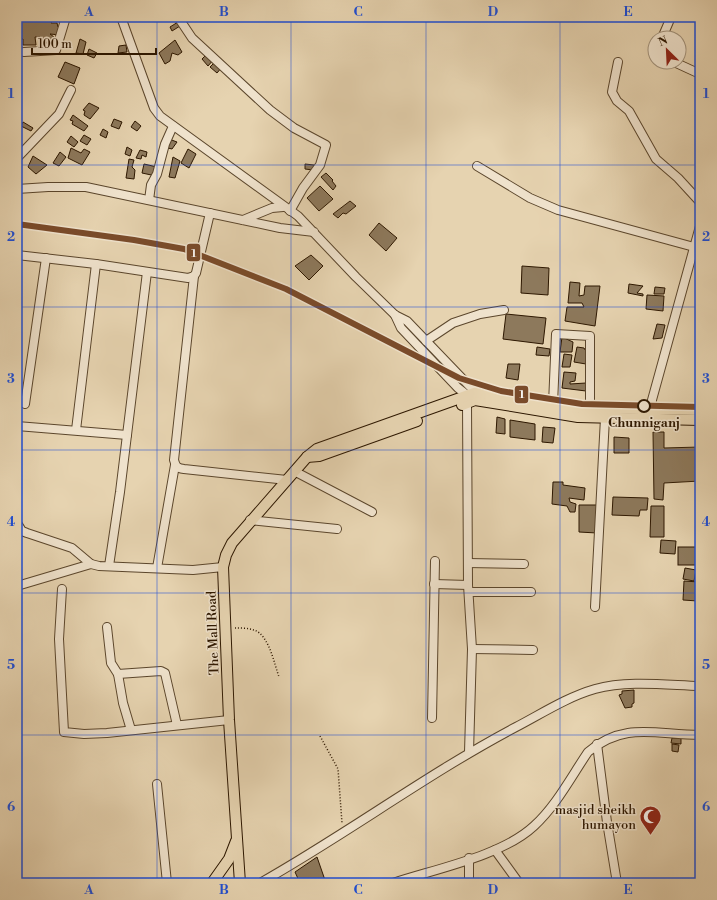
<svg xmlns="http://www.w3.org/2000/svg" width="717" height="900" viewBox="0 0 717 900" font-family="'Libre Bodoni',serif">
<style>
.building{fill:#8d795c;stroke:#2d1700}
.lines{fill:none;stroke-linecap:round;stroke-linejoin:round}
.minor-casing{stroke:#5b462c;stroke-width:10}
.major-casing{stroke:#2d1700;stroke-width:12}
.path{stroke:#2d1700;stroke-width:1.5;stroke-dasharray:1 2;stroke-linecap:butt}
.minor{stroke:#efe2cc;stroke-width:8}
.major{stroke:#e6d3b0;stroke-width:10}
.metro-1-casing{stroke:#efe2cc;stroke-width:9}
.metro-1{stroke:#7a4b2a;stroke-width:6}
.grid{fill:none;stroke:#1d4ed8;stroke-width:1;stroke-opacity:0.55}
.stop-dot{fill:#efe2cc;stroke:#2d1700;stroke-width:2}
.labels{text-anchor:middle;stroke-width:3;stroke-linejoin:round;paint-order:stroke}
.stop-label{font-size:13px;font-weight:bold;fill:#2d1700;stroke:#efe2cc}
.street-label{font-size:13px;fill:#2d1700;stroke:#efe2cc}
.poi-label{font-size:13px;fill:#2d1700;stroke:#efe2cc;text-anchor:end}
.line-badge{stroke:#efe2cc;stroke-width:1.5}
.badge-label{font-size:11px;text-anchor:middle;font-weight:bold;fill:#fff}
.neatline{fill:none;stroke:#1d4ed8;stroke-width:1.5}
.grid-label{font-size:13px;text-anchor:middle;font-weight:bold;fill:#1d4ed8}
</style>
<rect width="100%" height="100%" fill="#e6d3b0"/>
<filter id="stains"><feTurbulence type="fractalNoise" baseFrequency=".005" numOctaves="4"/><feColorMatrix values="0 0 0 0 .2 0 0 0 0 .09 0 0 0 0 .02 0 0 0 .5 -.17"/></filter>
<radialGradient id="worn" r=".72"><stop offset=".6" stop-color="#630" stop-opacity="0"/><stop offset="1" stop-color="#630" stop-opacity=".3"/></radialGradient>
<g class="building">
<path d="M17,17H54L51,23H57L58,27L61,28L60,35L50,34L54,37V43H46L45,41H40V37H35L36,45H23V39H21V47L17,48Z"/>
<path d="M178,22L180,26L172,31L170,27Z"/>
<path d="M80,39L86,42L83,54L76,53Z"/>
<path d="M175,40L182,52L178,55L172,53L170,61L165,64L159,53Z"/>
<path d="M126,45L127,52L118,53L119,46Z"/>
<path d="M89,49L97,53L94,58L87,55Z"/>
<path d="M207,54L214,59L208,66L202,59Z"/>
<path d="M216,61L222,67L217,73L210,67Z"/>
<path d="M65,62L80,68L74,84L58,77Z"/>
<path d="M89,103L99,108L90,119L84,115L85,111L83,110Z"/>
<path d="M73,115L88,126L84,131L72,124L73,121L70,120Z"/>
<path d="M114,119L122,122L119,129L111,126Z"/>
<path d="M135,121L141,126L137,131L131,127Z"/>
<path d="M23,122L33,128L31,131L21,126Z"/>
<path d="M103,129L108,132L106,138L100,135Z"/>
<path d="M84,135L91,139L87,145L80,141Z"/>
<path d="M71,136L78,142L74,147L67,142Z"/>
<path d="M169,139L177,142L172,149L164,147Z"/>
<path d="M127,147L132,150L130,156L125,154Z"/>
<path d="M71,148L81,153L84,149L90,152L82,165L68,158Z"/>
<path d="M188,149L196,154L189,168L181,163Z"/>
<path d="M140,150L147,152L146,157L142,155L141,159L136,158Z"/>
<path d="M60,152L66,157L59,166L53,163Z"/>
<path d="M33,156L47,165L36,174L28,167Z"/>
<path d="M173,157L180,161L175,178L169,177Z"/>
<path d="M129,159L134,160L132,167L135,170L134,179L126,178Z"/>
<path d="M144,164L157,167L156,176L142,173Z"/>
<path d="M305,164L314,165L313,170L305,169Z"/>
<path d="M326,173L333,180L332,181L336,186L333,190L321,177Z"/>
<path d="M320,186L333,199L319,211L307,198Z"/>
<path d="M350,201L356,206L346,214L343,213L338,218L333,214Z"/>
<path d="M379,223L397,238L386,251L369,235Z"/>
<path d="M311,255L323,266L309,280L295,266Z"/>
<path d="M522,266L549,268L548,295L521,293Z"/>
<path d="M570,282L580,283L579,296L584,295L585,286H600L595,326L565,321L567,307H584L582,303H568Z"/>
<path d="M629,284L643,286L637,293L643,294V296L628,293Z"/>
<path d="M655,287L665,288L664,294H654Z"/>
<path d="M647,295L664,296L663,311L646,309Z"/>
<path d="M506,314L546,318L543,344L503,339Z"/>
<path d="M657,324L665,325L662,338L653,339Z"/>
<path d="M562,337L573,342L572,352H560Z"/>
<path d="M537,347L550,349L549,356L536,355Z"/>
<path d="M577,347L584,348L587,353L586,364L574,362Z"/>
<path d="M564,354L572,355L570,367H562Z"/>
<path d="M508,364H520L518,380L506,378Z"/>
<path d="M564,372L576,373L575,381L570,382V384L586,383V391L562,388Z"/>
<path d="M497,417L505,419V434L496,433Z"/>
<path d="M510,420L535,424V440L510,437Z"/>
<path d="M543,427L555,428L553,443L542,442Z"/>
<path d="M653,432H664V448L700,447V481L664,483L663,500L654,499Z"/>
<path d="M614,437L629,438V453H614Z"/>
<path d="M553,482H563V485L585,488L584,500L569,498L570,502L576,504L575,512H570L567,506L552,504Z"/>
<path d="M613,497L648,498L647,510H640L639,516L612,515Z"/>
<path d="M579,505H599L597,533L579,532Z"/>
<path d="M651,506H664V537H650Z"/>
<path d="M661,540L676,541L675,554L660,553Z"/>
<rect x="678" y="547" width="22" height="18"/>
<path d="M685,568L696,570L694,581L683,579Z"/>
<path d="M684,581L699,582L698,601L683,600Z"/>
<path d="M634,690V703L632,704V707L625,708L619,695L622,694V691Z"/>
<path d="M672,738H681V744L671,743Z"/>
<path d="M672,744L679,745L678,752L672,751Z"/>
<path d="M317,857L326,883H300L295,872Z"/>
</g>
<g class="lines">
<defs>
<g id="minor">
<path d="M121,17L154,108L160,116L298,216L356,277L395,315L407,321L479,396"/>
<path d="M178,17L192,38L270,110L294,128L326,145L320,165L303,188L290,211"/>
<path d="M662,38L671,17"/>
<path d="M24,52L56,50L66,17"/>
<path d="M618,62L612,92L617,101L629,111L656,159L678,178L700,202"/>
<path d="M674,62L700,74"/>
<path d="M17,158L59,114L71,90"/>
<path d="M477,166L530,198L558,210L694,247"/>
<path d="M17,189L48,187H86L280,228L314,232"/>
<path d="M149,200L151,185L157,174L165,144L173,126"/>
<path d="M243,220L272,208L283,207"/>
<path d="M17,255L96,264L188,278L194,276L196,273L210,213"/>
<path d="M194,276L174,460C176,467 177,468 184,469L287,480"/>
<path d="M395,315L401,328L458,388L471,398"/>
<path d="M426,341L453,323L480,314L504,310"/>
<path d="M467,403L468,585L472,649L469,752"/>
<path d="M25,404L46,258"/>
<path d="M553,404L556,334L590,336V409"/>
<path d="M651,415L652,400L700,226"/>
<path d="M17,426L127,435"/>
<path d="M76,430L96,264"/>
<path d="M294,471L372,512"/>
<path d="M250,520L337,529"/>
<path d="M17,523L22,531L27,533L72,548L91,564L99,566L193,570L223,567"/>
<path d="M468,563L524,564"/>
<path d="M109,566L120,492L147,272"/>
<path d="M157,568L175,465"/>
<path d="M434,584L468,585"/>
<path d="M17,586L91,564"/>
<path d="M62,589L59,639L64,732L84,734L107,733L229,720"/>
<path d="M469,592H531"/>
<path d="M595,607L605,418"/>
<path d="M107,627L111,663L118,674L123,703L131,730"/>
<path d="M472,649L533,650"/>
<path d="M118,674L161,671L165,673L177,725"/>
<path d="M432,718L435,561"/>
<path d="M597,744L607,822L617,883"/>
<path d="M157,784L167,883"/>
<path d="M495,850L519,883"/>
<path d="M260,883C347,834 427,774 516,727C541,714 567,697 595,689C628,680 666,685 700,686"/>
<path d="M393,883C435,869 502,856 534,826C556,806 571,777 588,752C625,721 656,735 700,735"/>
<path d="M469,883V858"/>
</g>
<g id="major">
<path d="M462,405L475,400L578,417L700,420"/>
<path d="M307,457L319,456L417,421"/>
<path d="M212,883L229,859L236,841"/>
<path d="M240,883L229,720L223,567L226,555L232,543L307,457L317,449L477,392L580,408L700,410"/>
</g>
</defs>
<use href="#minor" class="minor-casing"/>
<use href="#major" class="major-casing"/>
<g class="path">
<path d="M235,628C241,628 248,628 254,630C269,635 274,663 279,677"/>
<path d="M320,736L338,769L342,823"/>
</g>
<use href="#minor" class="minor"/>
<use href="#major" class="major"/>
<defs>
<path id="metro-1" d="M17,224L134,240L184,249L286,289L459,378L501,391L582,404L700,407"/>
</defs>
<use href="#metro-1" class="metro-1-casing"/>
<use href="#metro-1" class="metro-1"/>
</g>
<path class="grid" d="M157,17V883M291,17V883M426,17V883M560,17V883M17,165H700M17,307H700M17,450H700M17,593H700M17,735H700"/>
<defs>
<symbol id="mosque-pin" viewBox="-11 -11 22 30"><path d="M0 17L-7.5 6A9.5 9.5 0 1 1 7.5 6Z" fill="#8f2418" stroke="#efe2cc"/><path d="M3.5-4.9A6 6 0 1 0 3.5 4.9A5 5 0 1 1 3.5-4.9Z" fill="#fff"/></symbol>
</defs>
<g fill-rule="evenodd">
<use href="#mosque-pin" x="638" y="804" width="25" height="34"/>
</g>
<circle class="stop-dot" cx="644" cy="406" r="6"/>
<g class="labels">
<g class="stop-label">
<text x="644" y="427">Chunniganj</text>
</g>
<g class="street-label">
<text transform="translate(212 633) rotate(-92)" y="5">The Mall Road</text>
</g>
<g class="poi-label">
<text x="636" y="814">masjid sheikh<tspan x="636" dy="15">humayon</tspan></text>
</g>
</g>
<g class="line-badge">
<rect x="186" y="243" width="15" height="19" rx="4" fill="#7a4b2a"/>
<rect x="514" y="385" width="15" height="19" rx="4" fill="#7a4b2a"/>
</g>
<g class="badge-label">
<text x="194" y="257">1</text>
<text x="522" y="398">1</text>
</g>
<rect width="717" height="900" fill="none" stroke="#e6d3b0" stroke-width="44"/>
<g transform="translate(667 50) rotate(336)"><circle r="19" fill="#efe2cc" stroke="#a1917a"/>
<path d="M0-3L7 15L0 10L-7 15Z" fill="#8f2418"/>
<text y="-6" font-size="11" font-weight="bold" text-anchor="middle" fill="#2d1700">N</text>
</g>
<path d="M32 48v6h124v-6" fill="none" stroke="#2d1700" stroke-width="2"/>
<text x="38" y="48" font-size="12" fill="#2d1700" stroke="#efe2cc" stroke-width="3" paint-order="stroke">100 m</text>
<rect x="22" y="22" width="673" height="856" class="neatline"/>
<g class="grid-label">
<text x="89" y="16">A</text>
<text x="224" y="16">B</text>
<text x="358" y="16">C</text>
<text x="493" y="16">D</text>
<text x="628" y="16">E</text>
<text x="11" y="98">1</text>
<text x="706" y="98">1</text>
<text x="11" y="241">2</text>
<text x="706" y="241">2</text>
<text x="11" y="383">3</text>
<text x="706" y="383">3</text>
<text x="11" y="526">4</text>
<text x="706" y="526">4</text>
<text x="11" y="669">5</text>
<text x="706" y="669">5</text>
<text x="11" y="811">6</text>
<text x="706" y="811">6</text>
<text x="89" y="894">A</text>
<text x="224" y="894">B</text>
<text x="358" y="894">C</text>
<text x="493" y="894">D</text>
<text x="628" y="894">E</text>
</g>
<rect width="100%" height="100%" filter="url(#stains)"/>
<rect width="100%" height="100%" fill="url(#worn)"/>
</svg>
